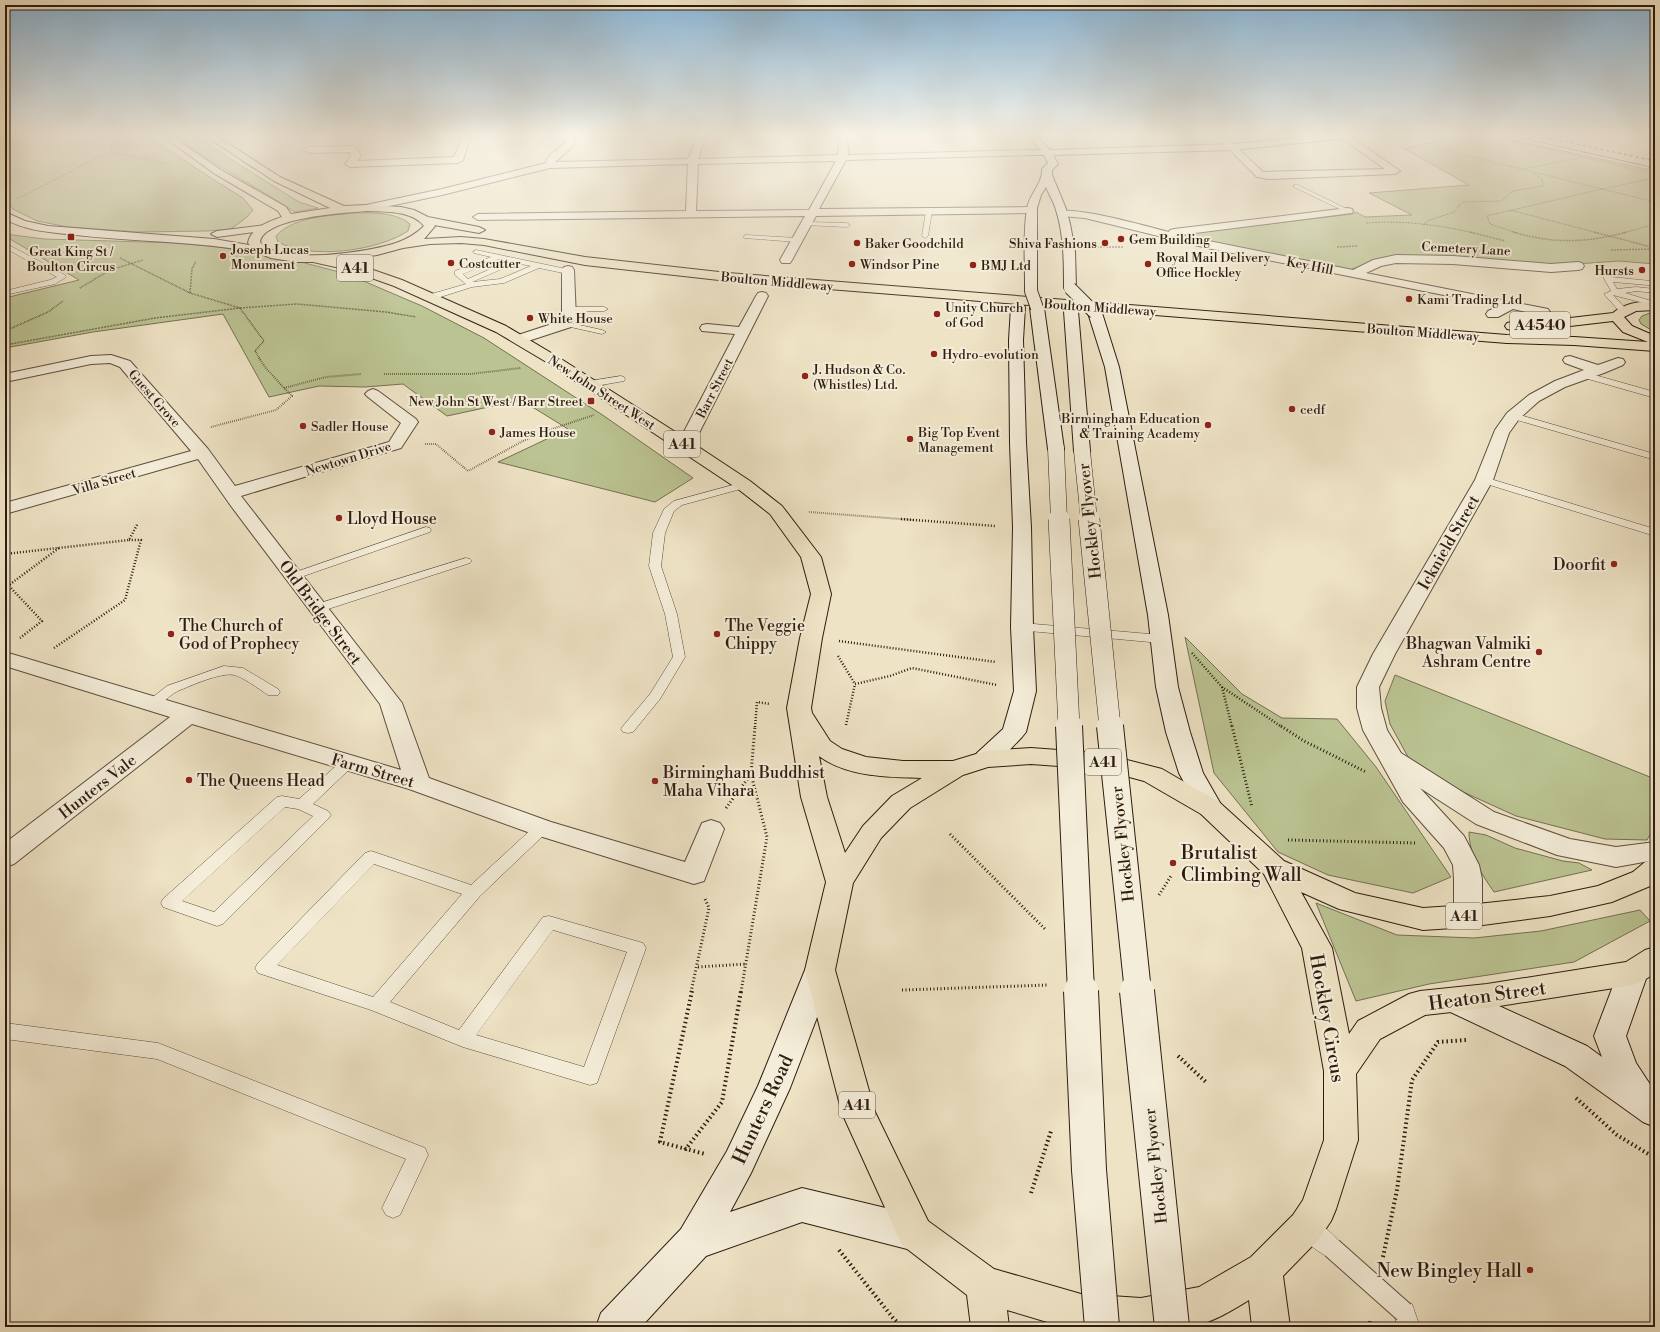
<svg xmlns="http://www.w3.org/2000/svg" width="1660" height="1332" viewBox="0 0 1660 1332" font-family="'Libre Bodoni',serif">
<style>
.green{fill:#bbc392;stroke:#747051}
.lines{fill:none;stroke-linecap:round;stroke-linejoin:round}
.lane-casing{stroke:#5e4e3d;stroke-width:1}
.street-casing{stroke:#5e4e3d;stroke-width:2}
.secondary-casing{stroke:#2e1c10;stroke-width:2}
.highway-casing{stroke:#2e1c10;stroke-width:2}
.path-far5{stroke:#2e1c10;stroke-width:1;stroke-dasharray:0.5 1;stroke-linecap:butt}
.path-far4{stroke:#2e1c10;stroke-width:1.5;stroke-dasharray:0.5 1;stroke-linecap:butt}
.path-far3{stroke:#2e1c10;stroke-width:2;stroke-dasharray:0.5 1.5;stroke-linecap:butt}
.path-far2{stroke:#2e1c10;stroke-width:2.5;stroke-dasharray:1 2;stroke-linecap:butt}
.path-far1{stroke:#2e1c10;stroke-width:3;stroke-dasharray:1 2.5;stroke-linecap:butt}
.path{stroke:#2e1c10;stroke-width:4;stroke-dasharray:1.5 3;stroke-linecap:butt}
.lane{fill:#f4edd9;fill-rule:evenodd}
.street{fill:#f4edd9;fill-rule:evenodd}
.secondary{fill:#f4edd9;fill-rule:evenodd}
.highway{fill:#eee3c5;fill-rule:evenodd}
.tram{stroke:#2e1c10;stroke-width:1}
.rail{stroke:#2e1c10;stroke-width:1.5;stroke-dasharray:3 3;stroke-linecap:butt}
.lane-bridge-casing{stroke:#5e4e3d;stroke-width:22;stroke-linecap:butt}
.secondary-bridge-far4-casing{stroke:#2e1c10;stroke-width:14;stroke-linecap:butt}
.secondary-bridge-far3-casing{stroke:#2e1c10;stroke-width:17;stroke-linecap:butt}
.secondary-bridge-far2-casing{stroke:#2e1c10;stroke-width:22;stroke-linecap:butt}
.secondary-bridge-far1-casing{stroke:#2e1c10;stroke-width:28;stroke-linecap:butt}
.secondary-bridge-casing{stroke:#2e1c10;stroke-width:36;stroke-linecap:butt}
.lane-bridge{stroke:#f4edd9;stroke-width:20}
.secondary-bridge-far4{stroke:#f4edd9;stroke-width:12}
.secondary-bridge-far3{stroke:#f4edd9;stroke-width:16}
.secondary-bridge-far2{stroke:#f4edd9;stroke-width:21}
.secondary-bridge-far1{stroke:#f4edd9;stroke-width:26}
.secondary-bridge{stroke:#f4edd9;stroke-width:34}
.poi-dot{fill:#8f2418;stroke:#f4edd9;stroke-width:1.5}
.labels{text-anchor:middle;stroke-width:4;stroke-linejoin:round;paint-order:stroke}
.far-poi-label{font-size:13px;fill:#2e1c10;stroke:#f4edd9;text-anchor:start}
.far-street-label{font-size:13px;fill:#2e1c10;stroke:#f4edd9}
.shield{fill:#f4edd9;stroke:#695b4c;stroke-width:1}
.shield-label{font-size:15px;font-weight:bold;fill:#2e1c10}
.poi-label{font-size:16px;fill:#2e1c10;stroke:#f4edd9;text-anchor:start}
.street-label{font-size:16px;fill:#2e1c10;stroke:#f4edd9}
.near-poi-label{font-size:19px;fill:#2e1c10;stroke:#f4edd9;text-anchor:start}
.near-street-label{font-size:19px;fill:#2e1c10;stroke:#f4edd9}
</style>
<rect width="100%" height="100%" fill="#eee3c5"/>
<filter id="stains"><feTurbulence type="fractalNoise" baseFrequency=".005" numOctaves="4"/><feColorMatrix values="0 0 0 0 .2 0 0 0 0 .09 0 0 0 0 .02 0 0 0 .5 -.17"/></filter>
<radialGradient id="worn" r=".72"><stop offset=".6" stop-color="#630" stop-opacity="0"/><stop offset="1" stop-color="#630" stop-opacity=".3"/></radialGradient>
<g class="green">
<path d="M5,135H146L211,178L243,198L253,210L247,217L231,229L207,231L138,232L68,227L37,221L13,209L5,202Z"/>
<path d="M174,135H195L243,167L299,202L318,208L295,212C255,186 212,164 174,135Z"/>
<path d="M1455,135H1490L1655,171V264L1619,261L1548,266L1382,258L1347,271L1176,235L1352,214L1356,212L1365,217L1412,215L1369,193L1469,185L1405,149L1457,136Z"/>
<path d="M351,213C370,213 394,211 410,224L408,231C378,251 310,260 278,242L276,236C293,217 327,216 351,213Z"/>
<path d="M5,234L44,239L178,243L219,247L301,262L347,274L422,306L484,338L604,416L693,478L655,502L498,462L568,429L521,400L447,416L403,384L365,387L319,386L269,397L223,314L93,332L5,348V298L79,280L5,236Z"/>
<path d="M1650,313H1655V332L1641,324L1639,320L1642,316Z"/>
<path d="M1185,637L1242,694L1282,718L1337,719L1376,767L1451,877L1413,893L1328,875L1278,852L1214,773Z"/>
<path d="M1395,675L1655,779V826L1647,840L1605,839L1516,816L1450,786L1408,757L1390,724L1385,701Z"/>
<path d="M1469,832L1486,835L1515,848L1563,861L1579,863L1592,870L1494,892C1482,875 1469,854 1469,832Z"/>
<path d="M1316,903L1397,935L1474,938L1541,931L1640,910L1650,921L1574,962L1429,984L1356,1001Z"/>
</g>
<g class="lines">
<defs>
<g id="lane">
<path d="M843,135L887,136L890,138L887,140L841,138V136Z"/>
<path d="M1294,185H1298L1351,211L1346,212L1294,187Z"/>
<path d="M929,209L932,211L928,236L925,238L922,236L926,211Z"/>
<path d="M806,222L847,223L850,225L847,227L804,225L803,224Z"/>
<path d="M746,235L797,238L800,240L797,242L744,238V236Z"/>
<path d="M5,243L65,275L66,277L55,284L5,295V291L50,280L57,277L5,248Z"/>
<path d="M476,250L571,270L572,272L568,274L539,268L504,283L472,287L434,299H428V295L466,284L455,275V271L491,257L474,253L473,252ZM499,259L508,261L468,279L463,274ZM516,263L531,266L500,279L472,282Z"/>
<path d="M1249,251L1252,253C1249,257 1244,262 1239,260V258Z"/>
<path d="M1598,264H1604L1611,277L1651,281V285H1648L1613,282L1617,289L1636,287L1655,289V293L1636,291L1625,293L1655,302V306L1613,295L1627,310L1623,312H1620L1604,294L1611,291L1597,266Z"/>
<path d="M566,307H604L608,309L604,311H569L565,309Z"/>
<path d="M563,322H566L602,330L606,332L602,334L566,326H563Z"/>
<path d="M1584,372L1655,392V398L1581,377L1580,375Z"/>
<path d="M621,376L624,377L625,379L624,381L590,387L586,384L590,381Z"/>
<path d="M1513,413L1655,454V460L1510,418L1508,416Z"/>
<path d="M1484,477L1655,529V536L1480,482L1479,480Z"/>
<path d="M744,482L748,483L749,485L748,487L682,505L674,511L665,533L661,566L677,614L685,657L660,699L633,732L628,733L623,732L621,729L623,726L650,694L673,657L665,614L649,566L653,533L664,509L674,501Z"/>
<path d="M426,527L430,528L431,530L430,532L298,578H290L288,576L290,574Z"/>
<path d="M466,558L470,559L472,561L470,563L322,611H314L312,608L314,605Z"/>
<path d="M1022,623L1161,635L1165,636L1167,639L1165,642L1161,643L1018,630L1016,627L1018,624Z"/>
<path d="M224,666L243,668L278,689L280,692L278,695H268C259,689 243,677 234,675C221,672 190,686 178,691C167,696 159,710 146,707L144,704L167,686Z"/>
<path d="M349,757L354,759L356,762L354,765L313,804L328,811L331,815L328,819L223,924L217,926L163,907L161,903L163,899L277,797L282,796L299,799L344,759ZM285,807L298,809L313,816L214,912L182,901Z"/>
<path d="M542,823L547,824L550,828L547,832L480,896L390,1002L459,1030L543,917L549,916L643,943L646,948L597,1083L590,1085L463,1047L371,1010L258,973L255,968L258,963L365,853L371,851L377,853L471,885L537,824ZM374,864L462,894L373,997L277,965ZM553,930L627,952L584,1067L476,1035Z"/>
<path d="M5,1023L158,1043L425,1148L428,1155L400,1215L393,1218L386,1215L382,1208L406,1159L157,1059L5,1039Z"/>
<path d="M1306,1217C1319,1222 1337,1235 1343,1248L1340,1255L1332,1259C1319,1253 1301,1240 1295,1227L1298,1220Z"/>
<path d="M1404,1301L1412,1304L1420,1327H1398L1393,1312L1396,1304Z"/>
</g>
<g id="street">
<path d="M412,135H497L493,138H470L463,160L458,163L350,167L345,164L351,156L350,152L309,153L304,150L309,147L353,146L356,147L361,156L357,161L454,157L462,139L416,138Z"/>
<path d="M568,135H576L573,146L555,162L688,159L698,135H706L698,159L838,155L839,135H847L848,155L1031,150L1034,151L1036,153L1034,155L846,160L819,209L1032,207L1037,210L1032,213L816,216L792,260L790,263H782L780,260L805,216L478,220L473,217L478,214L686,211L688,164L550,168L442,195L366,211L361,208L366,205L442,189L546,163C548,151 564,150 568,135ZM836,161L809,210L696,211L698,164Z"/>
<path d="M1215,135H1224L1263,172L1385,169L1340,137L1339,135H1348L1400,171L1395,174L1268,179L1257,177Z"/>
<path d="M1348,208L1352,209L1353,211L1352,213L1179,235L1353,270L1373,260L1396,255L1453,256L1551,264L1578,262L1582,263L1584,266L1582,269L1578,270L1551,272L1453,264L1396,263L1381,266L1366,273L1548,309L1550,312L1548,315L1543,316L1513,309L1498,317H1488L1486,314L1488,311L1499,306L1207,248L1085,218L1062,216L1057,213C1065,203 1153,228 1169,232L1170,230L1174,229Z"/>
<path d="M568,266L572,267L574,270L576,319L573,324L571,327L525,342L520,343L515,342L513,339L515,336L561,321L562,319V270L564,267Z"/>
<path d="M762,292L766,293L768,296L693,445L691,448L685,450L679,448L677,445L735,334L702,331L700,328L702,325L707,324L739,327L756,296L758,293Z"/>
<path d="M111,355L130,361L208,449L235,486L389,442L401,423L368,397L365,394L368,391L373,389L378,391L416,419L418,422L401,448L241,496L402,703L429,778L551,822L685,862L702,823L711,820L720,823L724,829L704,881L694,884L533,834L409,789L192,724L14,864L5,867V843L170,717L5,666V652L401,770L380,704L231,506L198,459L5,514V503L191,451L120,367L110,363L91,364L5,382V374L91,356Z"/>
<path d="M1570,356L1598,365L1618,358L1623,359L1625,362L1623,365L1604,373L1565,387L1539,401L1519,419L1509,433L1493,480L1395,654L1379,687L1381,708L1387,730L1401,753L1494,812L1570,839L1616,847L1655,842V860L1616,867L1557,855L1476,824L1420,788L1464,836L1479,865L1482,879V916L1478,924L1468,927L1458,924L1454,916V879L1453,865L1444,848L1403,802L1363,730L1357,708V687L1373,654L1475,480L1495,430L1507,413L1529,395L1555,381L1584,370L1565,363L1563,360L1565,357Z"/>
</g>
<g id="secondary">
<path d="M1026,135H1035L1050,150L1233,144L1327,135H1351L1347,138L1233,150L1053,155L1058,164L1052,170V175L1066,209L1070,224L1075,251L1076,288L1074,291H1066L1064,288C1064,262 1064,235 1056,210C1054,202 1049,195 1046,187L1041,195L1037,208V284L1035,287H1027L1025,284C1025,260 1023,232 1027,209C1029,194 1043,184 1042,169L1048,163L1044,155H1028L1026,153L1028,151L1041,150Z"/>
<path d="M5,212L25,221L48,226L214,239L260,247L264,248L266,250L264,252L260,253C229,247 198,244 167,242C133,240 100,238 67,234C46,232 24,230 5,219Z"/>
<path d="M266,225L270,226L272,228L270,230L217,237L211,234L217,231Z"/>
<path d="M1018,303L1023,304L1025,307L1023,340L1026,443L1031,527L1033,627L1036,691L1026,732L1022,737L995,765L986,767L977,765L974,759L977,753L1003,729L1014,691L1011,627L1013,527L1010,443L1009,340L1011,307L1013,304Z"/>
<path d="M1037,304L1042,305L1044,308L1064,449L1062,453L1056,454L1050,453L1048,449L1030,308L1032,305Z"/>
<path d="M1071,307L1076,308L1078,311L1090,451L1088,455L1082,456L1076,455L1074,451L1064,311L1066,308Z"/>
<path d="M1095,309L1100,310L1102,313L1119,367L1168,615L1178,687L1190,732L1203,773L1223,808L1219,814L1210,817L1201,814L1179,773L1166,732L1156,687L1148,615L1105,367L1088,313L1090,310Z"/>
<path d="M820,958L830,962L835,970L790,1088L751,1173L730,1212L802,1188L915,1215L928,1221L933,1233L928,1245L915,1251L802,1222L706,1256L641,1327H596L601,1313L681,1229L727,1151L758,1086L805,970L810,962Z"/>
<path d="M1633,961L1643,965L1648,973L1626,1036L1636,1063L1655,1092V1127L1643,1122L1565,1066L1444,1009L1440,1000L1444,991L1455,988L1466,991L1587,1046L1602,1057L1594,1036L1618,973L1623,965Z"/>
</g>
<path id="highway" d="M161,135H170L221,170L286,207L291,214L330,208L274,181L207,137L206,135H215L280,177L344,206L366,205L401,207L414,210L428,217L479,227L485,230L479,233L434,225L435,226L424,239L461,237L484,239L585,257L728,273L1507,335L1574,337L1648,342L1623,332L1613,321L1553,328L1512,330L1507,329L1505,326L1507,323L1512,322L1553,320L1613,313C1625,303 1640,301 1655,302V310L1636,311L1624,317L1632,326L1655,336V351L1574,345L1507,343L728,281L585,265L484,245L461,243L430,244L403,248L377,255L339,261L356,264L402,280L506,326L558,357L691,442L750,481L782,506L821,557L831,594L822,638L811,708L812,713L830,741L842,749L866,757L903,761H953L986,751L1031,748L1100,753L1162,769L1219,802L1284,861L1355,893L1423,908L1468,905L1550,896L1598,886L1633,872L1645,862L1655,859V884L1612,902L1550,916L1468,927L1423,930L1339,909L1301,892L1332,948L1349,1034L1358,1021L1409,994L1420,991L1487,984L1626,962L1645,950L1655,947V973L1643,981L1633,985L1487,1008L1425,1015L1380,1039L1356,1074L1358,1140L1336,1209L1331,1221L1319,1239L1283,1276L1290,1327H1252L1249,1300C1229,1312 1212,1323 1189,1327H1064L1007,1310L1009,1327H971L967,1295L902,1245L842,1113L805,970L826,882L801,797L787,708L800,638L811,594L801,557L770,514L738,489L548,363L496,332L394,286L349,270L313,262H296L271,258L256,252L248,243C250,228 270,221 282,217L278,211L215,174ZM366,211C384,212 412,210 424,226C416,234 407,239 396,243C369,252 279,266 260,242C264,217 345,213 366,211ZM819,756C847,777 888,777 922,778L892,796L863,826L845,853L827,797ZM1031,764L1100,769L1144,781L1201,814L1264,874L1302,948L1324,1071V1140L1303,1200L1293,1215L1251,1257L1199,1287L1141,1298L1081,1294L994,1269L928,1221L875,1112L835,970L853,883L881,838L910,808L963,775L988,767Z"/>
</defs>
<use href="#lane" class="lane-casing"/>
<use href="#street" class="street-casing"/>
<use href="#secondary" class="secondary-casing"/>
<use href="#highway" class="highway-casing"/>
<g class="path-far5">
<path d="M107,135L112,152L171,165"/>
<path d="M1488,135L1655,174"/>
<path d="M1523,135L1555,140"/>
<path d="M1565,135H1567"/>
<path d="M1433,147L1602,189L1655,178"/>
<path d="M1557,148L1569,145"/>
<path d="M1592,151L1598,150"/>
<path d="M1648,168L1655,167"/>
<path d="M1523,169L1580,158"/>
<path d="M17,199L103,155L112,152"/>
<path d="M1510,210L1598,233"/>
<path d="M1366,223C1403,220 1439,225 1474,233"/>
<path d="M1423,225L1430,220L1454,212L1462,202L1501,201L1513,191L1543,186L1542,179L1532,173"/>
<path d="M1517,233L1490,224L1487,216L1602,189L1655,202"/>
<path d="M1623,233L1655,224"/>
</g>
<g class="path-far4">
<path d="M1470,232L1505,241"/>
<path d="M1513,232C1554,244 1586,243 1627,232"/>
<path d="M1594,232L1655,248"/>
<path d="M1091,247H1124"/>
<path d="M1337,247L1358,246"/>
<path d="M1611,250L1655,249"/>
<path d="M120,258L190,293L240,308L297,304L386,312L416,317"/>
<path d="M80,288L110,270L143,260"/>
<path d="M190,293L192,269L196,261"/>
<path d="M5,331L48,312L63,301"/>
<path d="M5,345L155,318L240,308L264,341L255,351L260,359"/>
</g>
<g class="path-far3">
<path d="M259,358L265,367L284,388"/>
<path d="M384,374H470L521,368"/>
<path d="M211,427L276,410L292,396L284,388L326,377L361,374"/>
<path d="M425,444H436L468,471L523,441L552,429L594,415"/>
<path d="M809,512L914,520"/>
</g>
<g class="path-far2">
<path d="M901,519L995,526"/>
<path d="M5,554L129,540L138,523"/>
<path d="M9,586L42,621L20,638"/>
<path d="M5,588L59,548"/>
<path d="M839,641L996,662"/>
<path d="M54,648L125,600L141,540H129"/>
<path d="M1192,653L1222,687L1282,727"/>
<path d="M838,656L855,684"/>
<path d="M1222,687L1232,727"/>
<path d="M846,725L855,684L890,676L912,668L997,685"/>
<path d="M755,727L757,702L770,704"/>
</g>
<g class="path-far1">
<path d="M1232,726L1252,807"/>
<path d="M1281,726L1304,741L1366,772"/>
<path d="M726,808L751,774L755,726"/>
<path d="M950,834L1046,930"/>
<path d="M1288,840L1415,843"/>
<path d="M1159,895L1171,876"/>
<path d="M698,967L746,964"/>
<path d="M902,990L1048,985"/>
<path d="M691,992L709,908L705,899"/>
<path d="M741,992L767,837L751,774"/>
</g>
<g class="path">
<path d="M692,991L660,1142L705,1154"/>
<path d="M1178,1056L1207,1083"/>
<path d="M1576,1098L1617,1135L1655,1158"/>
<path d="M685,1150L722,1102L741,991"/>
<path d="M1031,1193L1051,1131"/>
<path d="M839,1250L893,1318L902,1327"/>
<path d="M1383,1257L1397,1190L1412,1080L1438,1042L1466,1040"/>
<path d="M1369,1327L1371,1319"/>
</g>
<use href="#lane" class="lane"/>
<use href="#street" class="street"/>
<use href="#secondary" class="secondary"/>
<use href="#highway" class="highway"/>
<path class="tram" d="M1508,135L1655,168"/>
<path class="rail" d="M1536,135L1655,161"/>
<defs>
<path id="lane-bridge" d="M1332,1248L1404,1312"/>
<g id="secondary-bridge-far4">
<path d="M1031,284V291L1037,308"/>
<path d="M1070,288L1095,313"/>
</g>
<g id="secondary-bridge-far3">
<path d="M1056,449L1059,520"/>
<path d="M1082,451L1089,520"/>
</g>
<g id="secondary-bridge-far2">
<path d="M1059,519L1069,727"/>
<path d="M1089,519L1110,727"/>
</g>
<g id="secondary-bridge-far1">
<path d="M1069,726L1081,992"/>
<path d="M1110,726L1138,992"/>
</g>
<g id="secondary-bridge">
<path d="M1081,991L1089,1170L1102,1327"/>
<path d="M1137,991L1172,1327"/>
</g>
</defs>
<use href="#lane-bridge" class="lane-bridge-casing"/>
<use href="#secondary-bridge-far4" class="secondary-bridge-far4-casing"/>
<use href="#secondary-bridge-far3" class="secondary-bridge-far3-casing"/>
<use href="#secondary-bridge-far2" class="secondary-bridge-far2-casing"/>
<use href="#secondary-bridge-far1" class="secondary-bridge-far1-casing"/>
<use href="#secondary-bridge" class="secondary-bridge-casing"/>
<use href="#lane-bridge" class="lane-bridge"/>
<use href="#secondary-bridge-far4" class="secondary-bridge-far4"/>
<use href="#secondary-bridge-far3" class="secondary-bridge-far3"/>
<use href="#secondary-bridge-far2" class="secondary-bridge-far2"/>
<use href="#secondary-bridge-far1" class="secondary-bridge-far1"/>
<use href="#secondary-bridge" class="secondary-bridge"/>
</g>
<linearGradient id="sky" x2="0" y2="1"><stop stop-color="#8bb7d8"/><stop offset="0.42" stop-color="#f7f2e5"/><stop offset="1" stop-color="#f7f2e5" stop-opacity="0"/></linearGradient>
<rect width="1660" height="321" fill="url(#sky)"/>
<g class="poi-dot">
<rect x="67" y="233" width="8" height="8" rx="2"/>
<circle cx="1121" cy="239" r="4"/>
<circle cx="857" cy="243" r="4"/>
<circle cx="1105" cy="243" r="4"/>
<circle cx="223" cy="256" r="4"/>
<circle cx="451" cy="263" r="4"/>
<circle cx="852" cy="264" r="4"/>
<circle cx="1148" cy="264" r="4"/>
<circle cx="973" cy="265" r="4"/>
<circle cx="1642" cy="270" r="4"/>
<circle cx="1409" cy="299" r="4"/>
<circle cx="937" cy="314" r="4"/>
<circle cx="530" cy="318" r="4"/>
<circle cx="934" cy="354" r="4"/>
<circle cx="805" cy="376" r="4"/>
<rect x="587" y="397" width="8" height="8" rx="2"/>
<circle cx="1292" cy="409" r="4"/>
<circle cx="1208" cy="425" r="4"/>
<circle cx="303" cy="426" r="4"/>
<circle cx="492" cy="432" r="4"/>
<circle cx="910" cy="439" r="4"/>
<circle cx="339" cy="518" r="4"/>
<circle cx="1614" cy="564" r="4"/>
<circle cx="171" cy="634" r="4"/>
<circle cx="717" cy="634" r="4"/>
<circle cx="1539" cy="652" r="4"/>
<circle cx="189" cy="780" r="4"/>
<circle cx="655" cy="781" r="4"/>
<circle cx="1173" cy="863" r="4"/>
<circle cx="1530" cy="1270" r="4"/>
</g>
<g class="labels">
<g class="far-poi-label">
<text x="1129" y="244">Gem Building</text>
<text x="865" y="248">Baker Goodchild</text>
<text x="1097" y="248" text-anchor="end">Shiva Fashions</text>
<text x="231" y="254">Joseph Lucas<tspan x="231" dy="15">Monument</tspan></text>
<text x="71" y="256" text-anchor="middle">Great King St /<tspan x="71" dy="15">Boulton Circus</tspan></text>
<text x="1156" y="262">Royal Mail Delivery<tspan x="1156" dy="15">Office Hockley</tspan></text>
<text x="459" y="268">Costcutter</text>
<text x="860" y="269">Windsor Pine</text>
<text x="981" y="270">BMJ Ltd</text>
<text x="1634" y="275" text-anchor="end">Hursts</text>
<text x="1417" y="304">Kami Trading Ltd</text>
<text x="945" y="312">Unity Church<tspan x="945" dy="15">of God</tspan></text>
<text x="538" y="323">White House</text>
<text x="942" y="359">Hydro-evolution</text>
<text x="813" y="374">J. Hudson &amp; Co.<tspan x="813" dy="15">(Whistles) Ltd.</tspan></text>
<text x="583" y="406" text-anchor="end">New John St West / Barr Street</text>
<text x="1300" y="414">cedf</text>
<text x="1200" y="423" text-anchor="end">Birmingham Education<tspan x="1200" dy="15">&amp; Training Academy</tspan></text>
<text x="311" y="431">Sadler House</text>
<text x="500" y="437">James House</text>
<text x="918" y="437">Big Top Event<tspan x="918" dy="15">Management</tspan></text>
</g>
<g class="far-street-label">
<text transform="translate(1466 248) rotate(3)" y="5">Cemetery Lane</text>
<text transform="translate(1310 265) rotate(11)" y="5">Key Hill</text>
<text transform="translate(777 281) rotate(5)" y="5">Boulton Middleway</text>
<text transform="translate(1100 307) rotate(4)" y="5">Boulton Middleway</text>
<text transform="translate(1423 332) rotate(4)" y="5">Boulton Middleway</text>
<text transform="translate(714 388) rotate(-63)" y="5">Barr Street</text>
<text transform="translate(602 392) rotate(33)" y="5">New John Street West</text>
<text transform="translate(155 398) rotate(49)" y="5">Guest Grove</text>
<text transform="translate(348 458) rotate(-17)" y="5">Newtown Drive</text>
<text transform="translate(104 481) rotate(-16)" y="5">Villa Street</text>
</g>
<g class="shield">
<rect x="337" y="255" width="36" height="26" rx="3"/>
<rect x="1510" y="312" width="60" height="26" rx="3"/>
<rect x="664" y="431" width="36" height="26" rx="3"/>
<rect x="1085" y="749" width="36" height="26" rx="3"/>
<rect x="1446" y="903" width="36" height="26" rx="3"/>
<rect x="839" y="1092" width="36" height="26" rx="3"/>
</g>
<g class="shield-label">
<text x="355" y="273">A41</text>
<text x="1540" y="330">A4540</text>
<text x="682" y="449">A41</text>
<text x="1103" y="767">A41</text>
<text x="1464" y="921">A41</text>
<text x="857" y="1110">A41</text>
</g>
<g class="poi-label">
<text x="347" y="524">Lloyd House</text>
<text x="1606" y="570" text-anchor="end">Doorfit</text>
<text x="179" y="631">The Church of<tspan x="179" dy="18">God of Prophecy</tspan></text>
<text x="725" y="631">The Veggie<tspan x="725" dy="18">Chippy</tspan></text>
<text x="1531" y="649" text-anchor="end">Bhagwan Valmiki<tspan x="1531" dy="18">Ashram Centre</tspan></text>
<text x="663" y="778">Birmingham Buddhist<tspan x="663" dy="18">Maha Vihara</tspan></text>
<text x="197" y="786">The Queens Head</text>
</g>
<g class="street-label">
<text transform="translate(1089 521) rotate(-96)" y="6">Hockley Flyover</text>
<text transform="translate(1448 542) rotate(-60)" y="6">Icknield Street</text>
<text transform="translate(321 612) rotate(53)" y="6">Old Bridge Street</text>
<text transform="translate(373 770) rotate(16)" y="6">Farm Street</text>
<text transform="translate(97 786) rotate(-38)" y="6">Hunters Vale</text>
<text transform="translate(1122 844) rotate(-96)" y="6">Hockley Flyover</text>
<text transform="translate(1155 1166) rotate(-96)" y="6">Hockley Flyover</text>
</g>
<g class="near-poi-label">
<text x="1181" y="859">Brutalist<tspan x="1181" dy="22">Climbing Wall</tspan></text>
<text x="1522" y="1277" text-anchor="end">New Bingley Hall</text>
</g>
<g class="near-street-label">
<text transform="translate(1487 995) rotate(-8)" y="7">Heaton Street</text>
<text transform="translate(1328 1018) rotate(80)" y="7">Hockley Circus</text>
<text transform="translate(762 1109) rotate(-65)" y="7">Hunters Road</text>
</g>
</g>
<rect width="1660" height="1332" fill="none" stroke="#eee3c5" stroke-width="20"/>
<rect x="6" y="6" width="1648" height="1320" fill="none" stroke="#2e1c10" stroke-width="2"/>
<rect x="10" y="10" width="1640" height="1312" fill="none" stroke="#2e1c10"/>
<rect width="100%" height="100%" filter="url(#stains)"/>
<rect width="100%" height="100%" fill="url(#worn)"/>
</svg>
